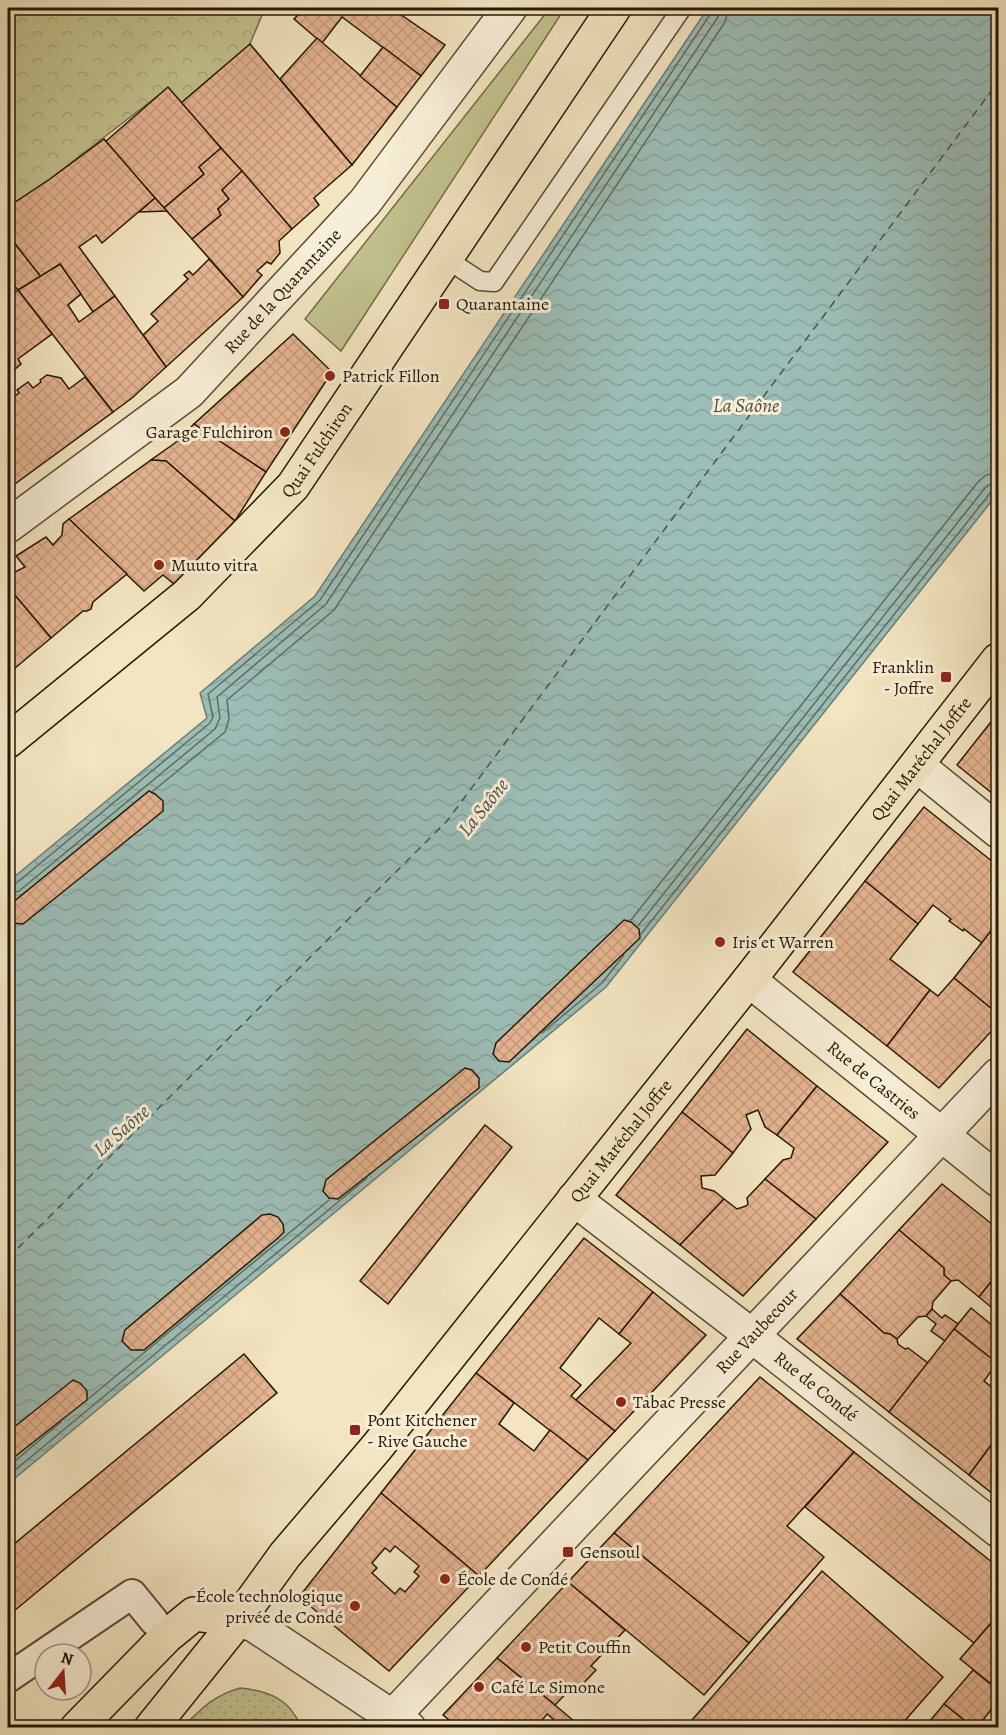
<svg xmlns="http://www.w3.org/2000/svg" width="1006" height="1735" viewBox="0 0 1006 1735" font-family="Alegreya,serif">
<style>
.green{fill:#c2c28e;stroke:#746d4a;stroke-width:1.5}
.forest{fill:url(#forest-crowns);stroke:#746d4a;stroke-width:1.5}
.park{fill:url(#park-dots);stroke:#746d4a;stroke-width:1.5}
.water{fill:url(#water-waves);stroke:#6c7c70;stroke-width:1.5}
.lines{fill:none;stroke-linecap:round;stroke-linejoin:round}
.shore{stroke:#606b5e;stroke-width:1.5}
.ferry{stroke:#4f5244;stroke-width:1.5;stroke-dasharray:8 6;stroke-linecap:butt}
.building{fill:url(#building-cross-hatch);stroke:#251805;stroke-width:1.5;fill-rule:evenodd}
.service-casing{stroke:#584b34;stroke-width:21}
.pedestrian-casing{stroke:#584b34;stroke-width:32}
.minor-casing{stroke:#584b34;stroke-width:36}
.primary-casing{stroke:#251805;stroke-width:36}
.service{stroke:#f7eed7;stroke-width:18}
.pedestrian{stroke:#f7eed7;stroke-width:28}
.minor{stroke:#f7eed7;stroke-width:33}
.primary{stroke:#f3e5c1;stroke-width:33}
.poi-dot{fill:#8f2418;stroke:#f7eed7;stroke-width:2}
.labels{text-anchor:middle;stroke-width:6;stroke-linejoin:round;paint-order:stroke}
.street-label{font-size:18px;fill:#251805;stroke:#f7eed7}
.poi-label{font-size:18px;fill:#251805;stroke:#f7eed7;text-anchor:start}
.water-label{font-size:20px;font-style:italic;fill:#4f5244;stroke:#f7eed7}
</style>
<defs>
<pattern id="forest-crowns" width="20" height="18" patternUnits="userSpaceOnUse" patternTransform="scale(1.5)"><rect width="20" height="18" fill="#c2c28e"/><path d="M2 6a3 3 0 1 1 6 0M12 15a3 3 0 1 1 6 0" fill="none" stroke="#a7a679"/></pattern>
<pattern id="park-dots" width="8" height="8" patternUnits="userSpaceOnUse" patternTransform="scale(1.5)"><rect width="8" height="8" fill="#c2c28e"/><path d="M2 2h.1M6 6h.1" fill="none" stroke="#a7a679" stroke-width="1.8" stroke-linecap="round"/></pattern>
<pattern id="water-waves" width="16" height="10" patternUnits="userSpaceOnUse" patternTransform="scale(1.5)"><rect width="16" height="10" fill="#9cbeb8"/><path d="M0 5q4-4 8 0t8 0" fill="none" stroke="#86a39d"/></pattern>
<pattern id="building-cross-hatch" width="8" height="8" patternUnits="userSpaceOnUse" patternTransform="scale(1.5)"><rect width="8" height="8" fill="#e5b490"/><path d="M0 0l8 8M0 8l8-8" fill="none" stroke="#c49a7b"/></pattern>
</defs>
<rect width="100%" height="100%" fill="#f3e5c1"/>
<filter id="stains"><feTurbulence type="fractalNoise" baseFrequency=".00333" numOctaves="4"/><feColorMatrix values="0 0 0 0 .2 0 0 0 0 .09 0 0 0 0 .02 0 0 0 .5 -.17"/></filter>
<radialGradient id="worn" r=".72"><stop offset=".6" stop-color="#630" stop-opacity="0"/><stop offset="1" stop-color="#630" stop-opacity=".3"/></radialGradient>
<path class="green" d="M550,8H565L341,351L305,319Z"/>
<path class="forest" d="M8,8H265L250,44L181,103L168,88L50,179L8,207Z"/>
<path class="park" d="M240,1688C269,1691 290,1699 301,1727H183C202,1708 213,1696 240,1688Z"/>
<path class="water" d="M708,8H998V493L606,987L8,1484V882L207,718L200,693L315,596Z"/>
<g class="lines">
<g class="shore">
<path d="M153,791L225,732L229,719L227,700L334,610L725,22L729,8"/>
<path d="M8,887L14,885L210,723L213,717L208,694L320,600L711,13L713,8"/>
<path d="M8,894L19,891L215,729L220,718L217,697L326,604L718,17L720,8"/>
<path d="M631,920L978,482L986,475L998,473"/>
<path d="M638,926L985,488L992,483L998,482"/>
<path d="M641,934L991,492L998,489"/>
<path d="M542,1033L602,983L624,955"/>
<path d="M88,1399L329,1200"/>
<path d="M8,1467L61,1422"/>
<path d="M8,1476L367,1178"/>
</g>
<path class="ferry" d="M8,1258L447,821L998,82"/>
</g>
<g class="building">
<path d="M305,8H391L445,45L421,76L342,17L322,43L294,19Z"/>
<path d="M317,38L397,107L352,165L280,79Z"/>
<path d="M250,44L352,165L314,198L319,205L292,229L181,103Z"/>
<path d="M383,47L421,76L397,107L360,76Z"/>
<path d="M168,87L221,148L199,167L204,174L164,208L105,142Z"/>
<path d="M104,139L155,198L102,243L96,235L79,247L115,296L93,312L60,264L41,277L8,235V207L50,179Z"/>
<path d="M221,148L242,171L222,190L229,199L218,209L221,215L192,239L164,208L204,174L199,167Z"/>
<path d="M242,171L292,229L279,241L280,253L271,264L267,262L257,271L262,275L243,297L192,239L221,215L218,209L229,199L222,190Z"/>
<path d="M155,198L167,211L139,212Z"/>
<path d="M8,235L41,277L18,290L8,278Z"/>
<path d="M209,259L243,297L166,367L143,335L158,321L151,314L188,279L184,275L189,271L193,275Z"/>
<path d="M60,264L81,294L68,305L79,322L115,296L166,367L132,398L113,412L18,290Z"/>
<path d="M18,290L52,334L18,359L21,364L8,375V298Z"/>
<path d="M293,334L332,372L266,472L194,424Z"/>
<path d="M47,375L61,378L69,389L85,377L113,412L8,489V397L10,395L12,398L19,393L17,390L28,382L33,388L41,382L40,380Z"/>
<path d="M194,424L266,472L235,521L166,461L151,460L175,443Z"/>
<path d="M151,460L166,461L235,521L174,584L163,575L144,591L69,519Z"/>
<path d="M69,519L127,574L93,602L91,609L87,611H83L51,638L8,587V571L13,573L25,567L16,556L46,537L53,545L62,535L63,524Z"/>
<path d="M8,587L51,638L8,674Z"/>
<path d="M998,713V798L957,765Z"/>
<path d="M149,791L155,794L163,801V811L157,816L23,924L13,923L8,915L11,904Z"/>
<path d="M924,807L998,866V922L982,943L964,929L963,931L949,921L951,919L933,905L918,924L865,881Z"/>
<path d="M865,881L918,924L890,959L930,990L887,1046L793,972Z"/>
<path d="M624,920L631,922L639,929L640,938L509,1062L499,1061L493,1054L496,1043Z"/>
<path d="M998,922V1014L954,978Z"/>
<path d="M954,978L998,1014V1024L939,1088L887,1046L930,990L938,996Z"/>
<path d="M747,1029L817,1086L777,1135L765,1127L758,1110L746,1115L751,1129L733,1153L682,1112Z"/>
<path d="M465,1068L472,1070L479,1078V1088L338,1199L329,1198L323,1191L326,1180Z"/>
<path d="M817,1086L888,1142L816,1219L765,1179L783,1160L791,1158L794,1148L777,1135Z"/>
<path d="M682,1112L733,1153L715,1175L701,1176L702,1188L714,1191L724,1199L680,1245L616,1195Z"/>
<path d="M485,1125L512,1147L388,1304L360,1281Z"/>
<path d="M765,1179L816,1219L743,1296L680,1245L724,1199L737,1209L746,1206L748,1204L747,1198Z"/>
<path d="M942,1184L998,1229V1273L979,1297L958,1280L951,1281L944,1275V1268L899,1230Z"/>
<path d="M270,1214L278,1217L283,1224L284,1232L278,1238L144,1350H131L122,1341L125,1330L262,1215Z"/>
<path d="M899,1230L944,1268V1275L951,1281L933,1302L932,1309L926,1316L918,1317L897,1339L890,1334L884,1333L840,1294Z"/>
<path d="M584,1238L653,1292L619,1334L599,1318L560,1368L581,1385L571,1396L615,1431L588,1460L476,1373Z"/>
<path d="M998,1273V1313L979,1297Z"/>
<path d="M653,1292L706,1335L615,1431L576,1400L631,1343L619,1334Z"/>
<path d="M840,1294L884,1333L890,1334L897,1339L898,1344L905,1349L908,1348L928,1363L889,1412L797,1339Z"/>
<path d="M971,1308L998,1330V1364L954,1329Z"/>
<path d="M932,1309L942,1318L945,1315L958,1324L945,1341L931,1331L936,1324L926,1316Z"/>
<path d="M954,1329L997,1363L984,1381L998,1392V1436L969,1475L889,1412Z"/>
<path d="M244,1354L277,1393L8,1616V1549Z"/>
<path d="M476,1373L514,1403L499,1424L534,1451L550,1430L588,1460L479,1576L381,1493Z"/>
<path d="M760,1377L854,1452L787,1526L824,1557L749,1643L614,1533Z"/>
<path d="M73,1380L80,1383L87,1391V1400L8,1462V1432Z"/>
<path d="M998,1436V1498L969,1475Z"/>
<path d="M854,1452L998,1567V1615L974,1643L805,1507Z"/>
<path d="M381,1493L479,1576L389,1671L299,1597ZM395,1546L419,1566L414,1572L419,1576L405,1592L400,1588L395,1594L372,1573L377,1568L372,1563L385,1548L390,1552Z"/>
<path d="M614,1533L749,1643L704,1695L568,1582Z"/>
<path d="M822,1571L943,1677L902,1724L906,1728H685Z"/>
<path d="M568,1582L625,1630L591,1666L596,1670L580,1687L576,1683L555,1705L497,1658Z"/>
<path d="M998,1615V1673L990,1683L960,1659Z"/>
<path d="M497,1658L555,1705L582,1728H564L547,1714L536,1728H459L443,1715Z"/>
<path d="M973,1670L998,1690V1701L983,1720L992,1727L998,1720V1728H974L944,1704Z"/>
<path d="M944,1704L974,1728H924Z"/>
</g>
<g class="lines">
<defs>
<path id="service" d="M445,258L480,281L494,282L682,8"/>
<path id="pedestrian" d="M8,1678L132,1594L154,1621"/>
<g id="minor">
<path id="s1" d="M8,526L189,392L365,202L510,8"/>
<path d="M918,766L998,831"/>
<path id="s2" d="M749,980L998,1180"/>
<path id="s3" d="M574,1199L751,1335L998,1530"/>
<path d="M238,1620L254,1625L409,1728"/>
<path id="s4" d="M382,1728L998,1075"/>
</g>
<g id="primary">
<path id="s5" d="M8,741L187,595L293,486L614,8"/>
<path d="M77,1728L167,1636L194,1614L238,1620"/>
<path id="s6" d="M151,1728L238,1620L285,1555L377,1447L749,980L998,660"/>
</g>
</defs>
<use href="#service" class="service-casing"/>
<use href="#pedestrian" class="pedestrian-casing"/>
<use href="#minor" class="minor-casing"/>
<use href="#primary" class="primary-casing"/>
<use href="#service" class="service"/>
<use href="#pedestrian" class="pedestrian"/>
<use href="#minor" class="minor"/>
<use href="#primary" class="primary"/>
</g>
<g class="poi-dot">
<rect x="438" y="298" width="12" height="12" rx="3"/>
<circle cx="330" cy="376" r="6"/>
<circle cx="285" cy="432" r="6"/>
<circle cx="159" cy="565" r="6"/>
<rect x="940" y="671" width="12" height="12" rx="3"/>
<circle cx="720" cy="942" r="6"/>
<circle cx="621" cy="1402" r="6"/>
<rect x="349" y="1424" width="12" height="12" rx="3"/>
<rect x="562" y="1546" width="12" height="12" rx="3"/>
<circle cx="445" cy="1579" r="6"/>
<circle cx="355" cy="1606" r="6"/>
<circle cx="526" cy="1647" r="6"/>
<circle cx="479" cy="1687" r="6"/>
</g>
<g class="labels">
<g class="street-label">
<text dy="6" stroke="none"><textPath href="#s1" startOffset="363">Rue de la Quarantaine</textPath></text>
<text dy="6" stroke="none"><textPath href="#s5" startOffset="426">Quai Fulchiron</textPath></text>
<text dy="6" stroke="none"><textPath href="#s6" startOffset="1238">Quai Maréchal Joffre</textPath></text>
<text dy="6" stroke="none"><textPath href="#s2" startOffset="160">Rue de Castries</textPath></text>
<text dy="6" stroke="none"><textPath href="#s6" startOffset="752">Quai Maréchal Joffre</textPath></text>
<text dy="6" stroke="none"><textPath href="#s4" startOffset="546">Rue Vaubecour</textPath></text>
<text dy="6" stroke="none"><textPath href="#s3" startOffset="306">Rue de Condé</textPath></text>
</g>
<g class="poi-label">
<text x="456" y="310">Quarantaine</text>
<text x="342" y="382">Patrick Fillon</text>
<text x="273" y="438" text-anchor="end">Garage Fulchiron</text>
<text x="171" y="571">Muuto vitra</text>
<text x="934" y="673" text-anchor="end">Franklin<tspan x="934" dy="21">- Joffre</tspan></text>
<text x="732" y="948">Iris et Warren</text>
<text x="633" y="1408">Tabac Presse</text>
<text x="367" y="1426">Pont Kitchener<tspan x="367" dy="21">- Rive Gauche</tspan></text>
<text x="580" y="1558">Gensoul</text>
<text x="457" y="1585">École de Condé</text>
<text x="343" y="1602" text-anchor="end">École technologique<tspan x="343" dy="21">privée de Condé</tspan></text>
<text x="538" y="1653">Petit Couffin</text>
<text x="491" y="1693">Café Le Simone</text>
</g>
<g class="water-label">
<text x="746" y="412">La Saône</text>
<text transform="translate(483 807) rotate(-51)" y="7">La Saône</text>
<text transform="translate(121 1130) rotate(-41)" y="7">La Saône</text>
</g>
</g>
<rect width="1006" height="1735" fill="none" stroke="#f3e5c1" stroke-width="30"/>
<rect x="9" y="9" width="988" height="1717" fill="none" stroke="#251805" stroke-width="3"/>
<rect x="15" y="15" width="976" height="1705" fill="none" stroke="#251805" stroke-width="1.5"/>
<g transform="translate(63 1672) rotate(17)"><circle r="28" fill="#f7eed7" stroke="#a39883" stroke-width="1.5"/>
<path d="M0-4.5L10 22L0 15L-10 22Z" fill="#8f2418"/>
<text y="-9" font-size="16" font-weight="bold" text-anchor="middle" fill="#251805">N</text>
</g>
<rect width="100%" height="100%" filter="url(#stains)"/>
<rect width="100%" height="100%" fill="url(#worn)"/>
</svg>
